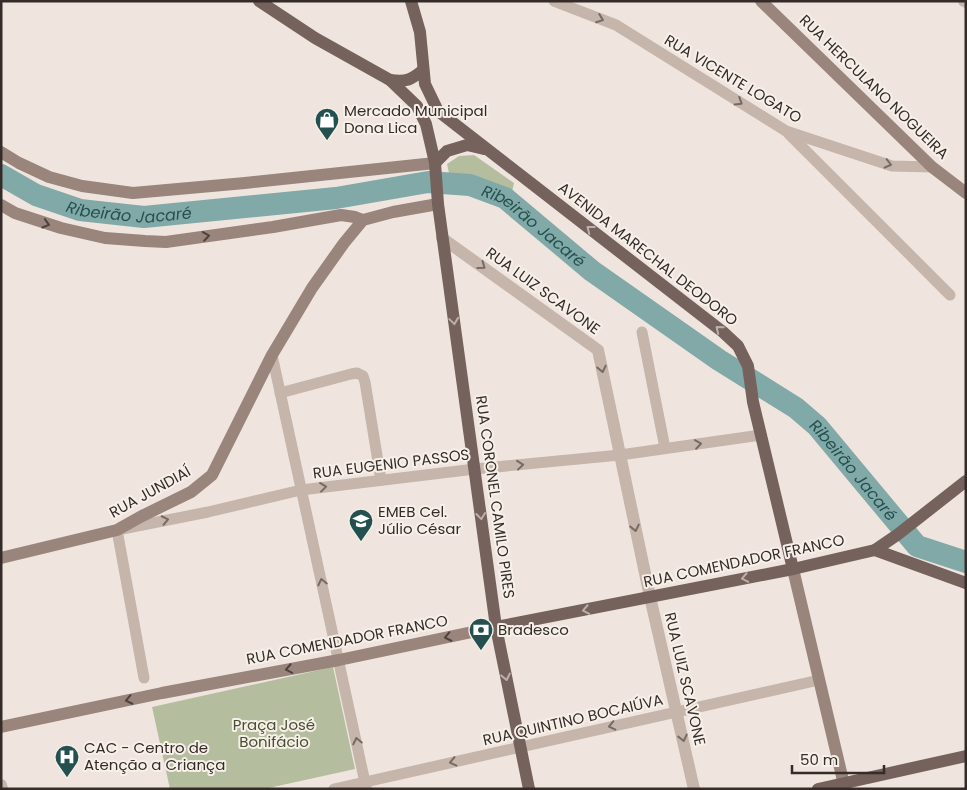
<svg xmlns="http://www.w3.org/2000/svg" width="967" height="790" viewBox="0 0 967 790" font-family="Poppins,sans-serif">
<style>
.green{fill:#b5bd9f}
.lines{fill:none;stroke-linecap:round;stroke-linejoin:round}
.river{stroke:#80a9a7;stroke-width:22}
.minor{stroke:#c6b5ab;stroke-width:11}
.tertiary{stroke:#c6b5ab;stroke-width:12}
.secondary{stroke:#99857c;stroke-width:12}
.primary{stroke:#75625c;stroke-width:12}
.oneway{stroke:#766a64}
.oneway2{stroke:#4e423e}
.oneway3{stroke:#bcb0aa}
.labels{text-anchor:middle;stroke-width:4;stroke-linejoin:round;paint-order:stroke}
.street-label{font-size:15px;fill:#352c29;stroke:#f7f0e9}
.poi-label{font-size:15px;fill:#352c29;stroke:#f7f0e9;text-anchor:start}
.park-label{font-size:15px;fill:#475030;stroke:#f7f0e9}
.water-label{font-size:16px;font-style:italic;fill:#245150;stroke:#f7f0e9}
</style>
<rect width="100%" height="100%" fill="#efe5de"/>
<g class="green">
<path d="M474,155L514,183L512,192L473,178H450L447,164L459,156Z"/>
<path d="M333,667L355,769L264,789H170L152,707Z"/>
</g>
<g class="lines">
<path class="river" id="s1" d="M1,175L36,195L80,210L144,217L336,198L428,182L470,185L505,198L592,271L719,360L796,408L817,426L917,546L966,562"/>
<g class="minor">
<path d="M554,1L616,25L786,131L892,166L932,167"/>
<path d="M788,133L950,295"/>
<path d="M642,332L665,448"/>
<path d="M272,355L366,787"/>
<path d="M280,393L351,374L357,373L363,376L365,382L381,480"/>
<path d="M144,678L117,530L208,512L301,490L475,469L620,455L761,435"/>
<path d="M334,789L819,680"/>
</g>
<g class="tertiary">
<path d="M964,1L966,2"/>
<path d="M442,238L598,350L650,597L694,789"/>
<path d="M1,785L2,789"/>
</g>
<g class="secondary">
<path d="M761,1L932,167L966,193"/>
<path d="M1,152L19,163L49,177L82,186L133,193L245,183L435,163"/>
<path d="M1,205L15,213L61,228L105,238L145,241L166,242L273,227L341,215L355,217L363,220"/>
<path d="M1,558L117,530L142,516L191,492L212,475L272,355L312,288L344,243L363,220L393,212L438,204"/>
<path d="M793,569L845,789"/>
<path d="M1,727L162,693L339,660L496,627"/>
</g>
<g class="primary">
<path d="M259,1L315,38L390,80L417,106L426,124L435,163L438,204L496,627L529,789"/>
<path d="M411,1L420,32L425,84L438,111L723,332L738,346L748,366L753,402L793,569"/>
<path d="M390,80C407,82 411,80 423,70"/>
<path d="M435,163L447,151L467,145L484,149"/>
<path d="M875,550L966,583"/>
<path d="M496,627L793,569L875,550L897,535L966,481"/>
<path d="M818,789L966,756"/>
</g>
</g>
<defs><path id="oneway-chevron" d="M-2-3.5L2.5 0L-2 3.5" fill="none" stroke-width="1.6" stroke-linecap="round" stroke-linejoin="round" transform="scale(1.25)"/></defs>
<g class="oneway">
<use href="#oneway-chevron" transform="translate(600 19) rotate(21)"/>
<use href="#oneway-chevron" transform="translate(739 102) rotate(32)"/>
<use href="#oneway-chevron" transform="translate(888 164) rotate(14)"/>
<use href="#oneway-chevron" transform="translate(482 266) rotate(36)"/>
<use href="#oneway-chevron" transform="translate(602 369) rotate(78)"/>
<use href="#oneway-chevron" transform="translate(698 444) rotate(-8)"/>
<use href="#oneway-chevron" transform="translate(520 465) rotate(-6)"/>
<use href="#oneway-chevron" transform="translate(323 487) rotate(-7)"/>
<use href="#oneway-chevron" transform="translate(165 520) rotate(-12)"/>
<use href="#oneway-chevron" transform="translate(635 528) rotate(78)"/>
<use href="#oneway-chevron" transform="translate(322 582) rotate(-103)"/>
<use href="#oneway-chevron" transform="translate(612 726) rotate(167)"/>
<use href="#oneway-chevron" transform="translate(683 738) rotate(77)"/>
<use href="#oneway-chevron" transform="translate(357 741) rotate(-102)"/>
<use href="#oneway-chevron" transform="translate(453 762) rotate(167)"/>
</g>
<g class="oneway2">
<use href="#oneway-chevron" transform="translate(46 224) rotate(17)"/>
<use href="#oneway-chevron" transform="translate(206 236) rotate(-8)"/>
<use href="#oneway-chevron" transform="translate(448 637) rotate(168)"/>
<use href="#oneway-chevron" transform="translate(289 669) rotate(169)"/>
<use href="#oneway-chevron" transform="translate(129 700) rotate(168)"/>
</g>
<g class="oneway3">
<use href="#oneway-chevron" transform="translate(590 229) rotate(-142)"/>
<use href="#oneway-chevron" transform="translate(454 321) rotate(82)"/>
<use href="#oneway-chevron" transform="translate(719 329) rotate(-141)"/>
<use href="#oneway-chevron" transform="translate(481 516) rotate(83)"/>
<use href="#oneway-chevron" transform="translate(745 578) rotate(169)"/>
<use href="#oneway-chevron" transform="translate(586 610) rotate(169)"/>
<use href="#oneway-chevron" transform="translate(506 677) rotate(78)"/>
</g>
<defs>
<symbol id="shop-pin" viewBox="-11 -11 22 30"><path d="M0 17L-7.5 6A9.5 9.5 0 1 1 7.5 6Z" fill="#245150" stroke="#f7f0e9"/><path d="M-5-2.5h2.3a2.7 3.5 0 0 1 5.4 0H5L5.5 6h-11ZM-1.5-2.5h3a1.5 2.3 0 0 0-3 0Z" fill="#fff"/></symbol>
<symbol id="school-pin" viewBox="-11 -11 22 30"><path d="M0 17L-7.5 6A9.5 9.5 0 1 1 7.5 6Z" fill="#245150" stroke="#f7f0e9"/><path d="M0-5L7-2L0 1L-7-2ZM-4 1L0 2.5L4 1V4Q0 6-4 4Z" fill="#fff"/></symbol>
<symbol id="bank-pin" viewBox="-11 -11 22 30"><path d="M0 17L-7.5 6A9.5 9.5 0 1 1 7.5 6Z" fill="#245150" stroke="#f7f0e9"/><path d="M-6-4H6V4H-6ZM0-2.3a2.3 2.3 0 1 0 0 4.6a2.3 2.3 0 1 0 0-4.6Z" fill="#fff"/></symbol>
<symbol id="hospital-pin" viewBox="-11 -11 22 30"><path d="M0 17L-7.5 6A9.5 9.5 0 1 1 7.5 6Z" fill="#245150" stroke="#f7f0e9"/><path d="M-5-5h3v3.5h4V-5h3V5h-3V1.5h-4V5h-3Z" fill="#fff"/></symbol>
</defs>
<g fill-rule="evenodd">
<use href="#shop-pin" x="313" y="106" width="28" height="38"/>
<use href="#school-pin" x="347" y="507" width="28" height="38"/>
<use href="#bank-pin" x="467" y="616" width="28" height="38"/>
<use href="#hospital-pin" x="53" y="743" width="28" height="38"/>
</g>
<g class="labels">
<g class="street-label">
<text transform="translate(733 79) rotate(31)" y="5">RUA VICENTE LOGATO</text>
<text transform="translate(874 87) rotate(44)" y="5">RUA HERCULANO NOGUEIRA</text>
<text transform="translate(648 254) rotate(38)" y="5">AVENIDA MARECHAL DEODORO</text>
<text transform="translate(543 291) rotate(36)" y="5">RUA LUIZ SCAVONE</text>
<text transform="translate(391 464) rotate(-7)" y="5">RUA EUGENIO PASSOS</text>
<text transform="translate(150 492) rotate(-29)" y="5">RUA JUNDIAÍ</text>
<text transform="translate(495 497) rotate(82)" y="5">RUA CORONEL CAMILO PIRES</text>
<text transform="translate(744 561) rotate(-12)" y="5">RUA COMENDADOR FRANCO</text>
<text transform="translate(347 640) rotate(-11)" y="5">RUA COMENDADOR FRANCO</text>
<text transform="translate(685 679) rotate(77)" y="5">RUA LUIZ SCAVONE</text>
<text transform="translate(573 720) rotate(-13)" y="5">RUA QUINTINO BOCAIÚVA</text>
</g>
<g class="poi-label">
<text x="344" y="116">Mercado Municipal<tspan x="344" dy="17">Dona Lica</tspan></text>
<text x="378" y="517">EMEB Cel.<tspan x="378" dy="17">Júlio César</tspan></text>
<text x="498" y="635">Bradesco</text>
<text x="84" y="753">CAC - Centro de<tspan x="84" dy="17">Atenção a Criança</tspan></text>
</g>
<g class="park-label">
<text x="274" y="730">Praça José<tspan x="274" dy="17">Bonifácio</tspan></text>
</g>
<g class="water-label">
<text dy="6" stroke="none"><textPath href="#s1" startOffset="136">Ribeirão Jacaré</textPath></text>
<text dy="6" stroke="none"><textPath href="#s1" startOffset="556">Ribeirão Jacaré</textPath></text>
<text dy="6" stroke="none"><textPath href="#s1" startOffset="961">Ribeirão Jacaré</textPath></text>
</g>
</g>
<rect width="967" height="790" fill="none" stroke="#352c29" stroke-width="5"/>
<path d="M792 765v8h92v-8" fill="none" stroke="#352c29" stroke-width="2.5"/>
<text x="800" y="765" font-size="15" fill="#352c29" stroke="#f7f0e9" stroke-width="4" paint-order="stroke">50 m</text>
</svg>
